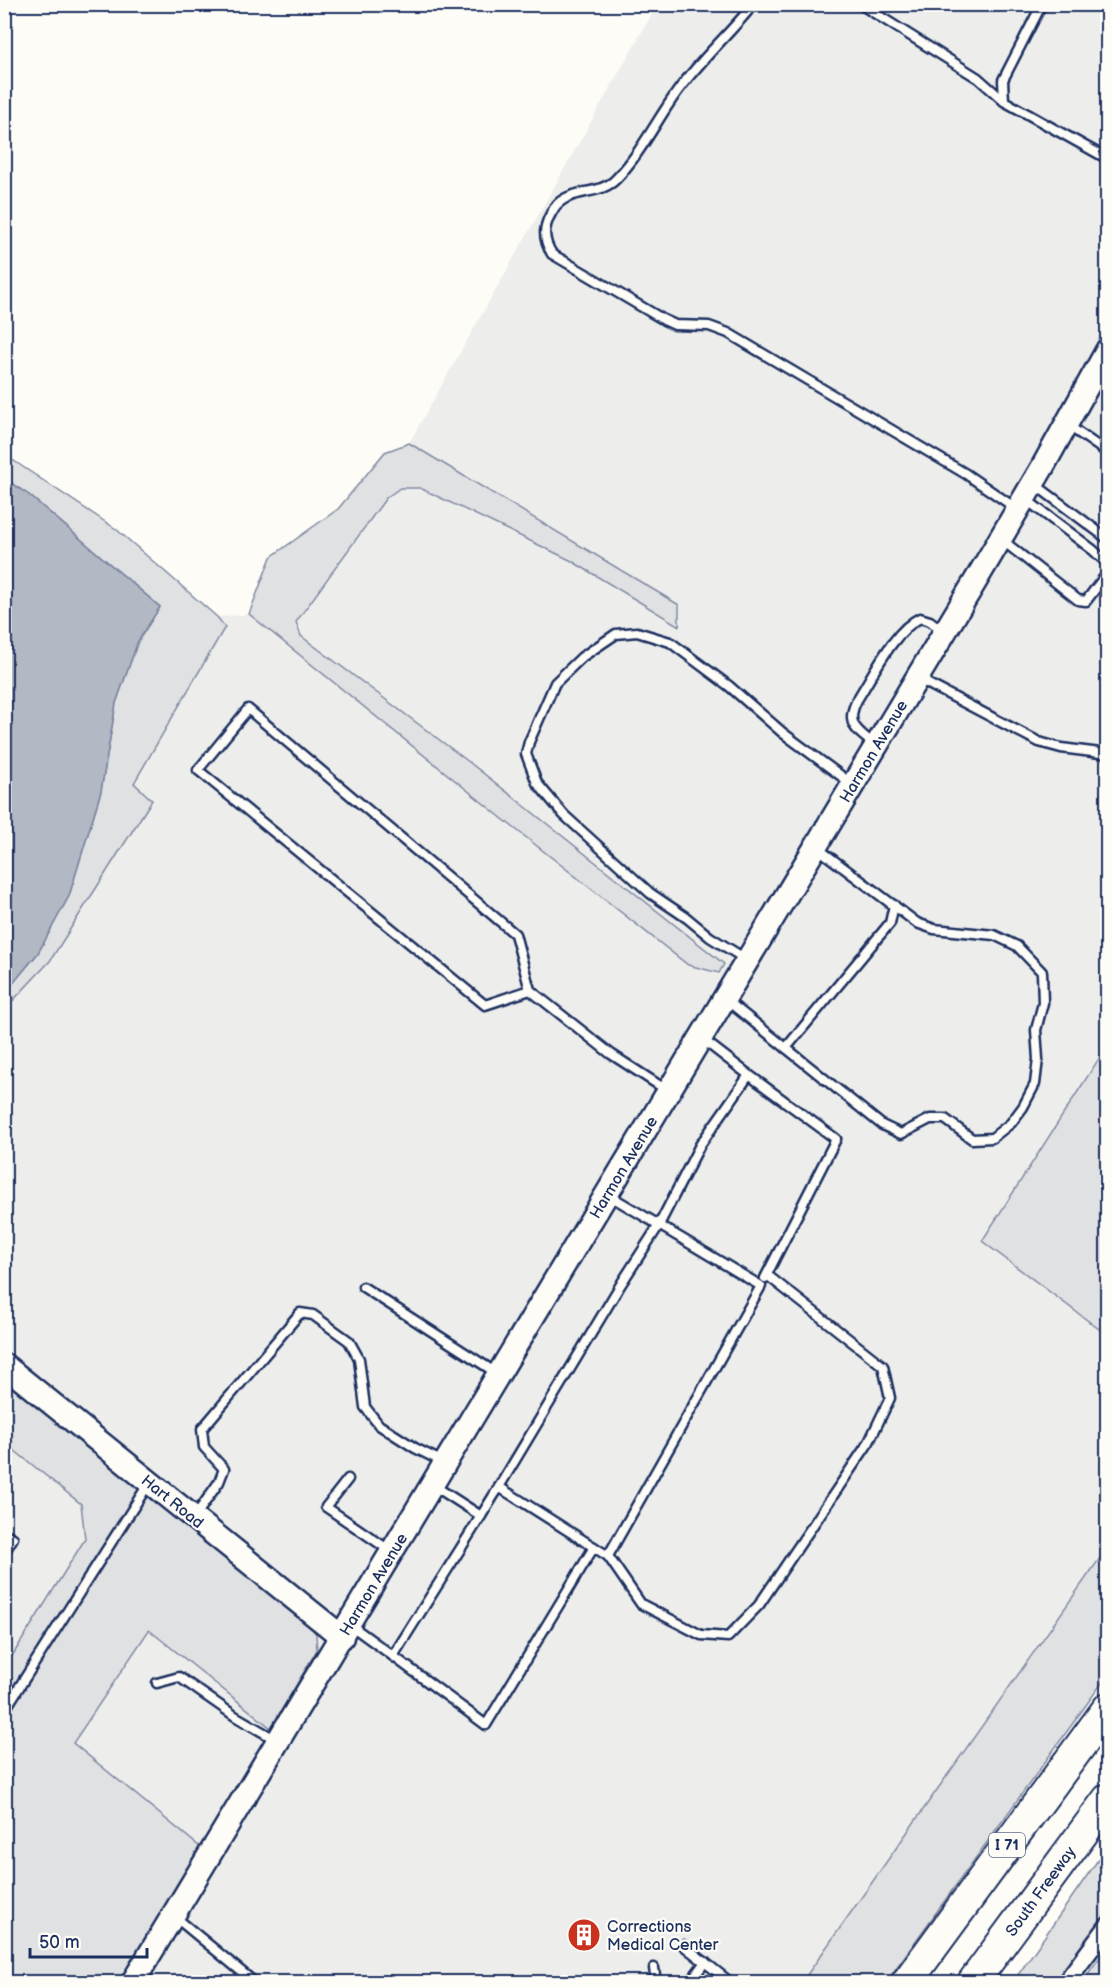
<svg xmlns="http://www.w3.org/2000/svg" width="1112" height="1987" viewBox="0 0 1112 1987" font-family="'Balsamiq Sans',sans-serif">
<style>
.built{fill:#edeeec}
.green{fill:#e0e1e3;stroke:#7e88a0;stroke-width:1.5}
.water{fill:#b3b8c5;stroke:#76819c;stroke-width:1.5}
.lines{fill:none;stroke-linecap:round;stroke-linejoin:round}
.lane-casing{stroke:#1b2f5e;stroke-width:13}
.street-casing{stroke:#1b2f5e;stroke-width:21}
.secondary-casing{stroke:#1b2f5e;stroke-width:27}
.highway-casing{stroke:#1b2f5e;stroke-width:34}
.lane{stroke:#fdfcf7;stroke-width:8}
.street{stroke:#fdfcf7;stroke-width:16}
.secondary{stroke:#fdfcf7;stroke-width:22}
.highway{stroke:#fdfcf7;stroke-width:30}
.labels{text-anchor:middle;stroke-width:4.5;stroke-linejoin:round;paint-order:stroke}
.shield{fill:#fdfcf7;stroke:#5f6c8c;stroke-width:1.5}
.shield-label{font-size:15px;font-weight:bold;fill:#1b2f5e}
.street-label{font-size:16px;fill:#1b2f5e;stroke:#fdfcf7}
.poi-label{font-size:16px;fill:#1b2f5e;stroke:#fdfcf7;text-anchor:start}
</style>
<rect width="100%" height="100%" fill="#fdfcf7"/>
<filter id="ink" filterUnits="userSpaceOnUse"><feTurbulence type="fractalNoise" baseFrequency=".0167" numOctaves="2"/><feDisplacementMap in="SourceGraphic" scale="12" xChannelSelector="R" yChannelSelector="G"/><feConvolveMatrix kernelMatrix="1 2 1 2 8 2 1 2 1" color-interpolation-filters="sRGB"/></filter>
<g filter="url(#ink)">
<g class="built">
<path d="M657,5H1107V1046L982,1241L1107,1335V1548L802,1982H143L150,1933L199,1847L72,1743L149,1630L271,1727L5,1375L4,1009L50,961L151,799L134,784L225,627L217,617L249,614L509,824L688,965L719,973L724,964L469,762L301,636L296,623L386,498L400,488H420L570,560L678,625L679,605L409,443Z"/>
<path d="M5,1443L81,1504L85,1539L5,1669Z"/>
</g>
<g class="green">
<path d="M409,443L679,605V626L570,560L420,488H400L386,498L296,622L301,636L469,762L724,964L719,973L688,965L509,824L249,614L271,557L338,509L385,452Z"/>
<path d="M5,455L116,529L217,617L225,627L134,783L152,800L50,961L5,1009V993L38,953L69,896L101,791L116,703L138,641L160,607L29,495L5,479Z"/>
<path d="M1107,1046V1335L982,1241Z"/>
<path d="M5,1375L307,1621L316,1634L317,1650L271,1728L149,1630L73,1743L200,1847L120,1982H5L4,1669L85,1539L81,1504L5,1443Z"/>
<path d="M1107,1548V1676L886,1982H802Z"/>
<path d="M1107,1847V1922L1062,1982H1013Z"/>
<path d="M1107,1947V1982H1082Z"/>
</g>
<path class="water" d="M5,479L29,495L160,607L138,641L116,703L101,791L69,896L38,953L5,993Z"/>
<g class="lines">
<defs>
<g id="lane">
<path d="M751,4L747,12C724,39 697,64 677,92C656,121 641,153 616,179C600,196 569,188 555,207C544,223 541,237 552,254L664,320L675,325L709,326L728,333L966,474L1017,509"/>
<path d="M860,4L978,78L1004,101"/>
<path d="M1042,4L1003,80L1004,101L1108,159"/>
<path d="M1066,424L1108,453"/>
<path d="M1033,483L1108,539"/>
<path d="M1002,540L1078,600L1086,601L1106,575L1107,563L1093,550L1024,498"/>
<path d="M917,678L1039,742L1061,748L1108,754"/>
<path d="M876,746C858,731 844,725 857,700C873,675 894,630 920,618L930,621L944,632"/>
<path d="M747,960L710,937L687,918L650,893L564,815L537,783L526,754L529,742L555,683L582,657L616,634L637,632L670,642L729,686L783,733L852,784"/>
<path d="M530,990L515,934L248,709L198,770L485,1005L530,990L611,1054L668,1091"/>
<path d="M725,999L882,1125L901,1134L930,1119H945L972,1139L992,1138L1011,1123L1023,1107L1035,1084L1038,1059L1036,1030L1043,1003L1042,972L1017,946L994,935L934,929L917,923L816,847"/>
<path d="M786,1048L890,923L894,905"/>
<path d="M749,1075L836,1139L765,1278"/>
<path d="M607,1194L761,1286L608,1556L499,1487L621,1284L659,1225L700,1145L749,1075L701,1038"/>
<path d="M363,1287L498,1374"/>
<path d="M348,1479L326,1507L392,1552"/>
<path d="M481,1516L499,1487"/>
<path d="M194,1518L219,1482L224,1469L204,1447L202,1429L300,1313L313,1315L349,1341L359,1359L365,1407L379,1425L415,1448L445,1463"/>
<path d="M4,1533L13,1538L4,1553"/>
<path d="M608,1556L641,1604L701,1635L728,1637L759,1605L869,1442L890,1398L883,1366L767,1275"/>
<path d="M349,1624L393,1656L481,1516L433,1485"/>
<path d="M393,1656L486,1725L594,1547"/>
<path d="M157,1683L179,1677L235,1716L278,1741"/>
<path d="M4,1711L149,1483"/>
<path d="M174,1916L254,1982"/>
<path d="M683,1945L730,1982"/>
<path d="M654,1968L656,1982"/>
<path d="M696,1982V1974L705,1962"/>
</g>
<path id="street" d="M1066,1982L1108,1926"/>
<g id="secondary">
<path d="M4,1365L342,1637"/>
<path d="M133,1982L976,580L1042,468L1108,349"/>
</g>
<g id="highway">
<path d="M907,1982L1108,1708"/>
<path d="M973,1982L1108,1799"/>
</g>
</defs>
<use href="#lane" class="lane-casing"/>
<use href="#street" class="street-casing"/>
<use href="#secondary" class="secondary-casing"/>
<use href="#highway" class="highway-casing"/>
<use href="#lane" class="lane"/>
<use href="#street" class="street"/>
<use href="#secondary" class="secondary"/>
<use href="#highway" class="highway"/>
</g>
</g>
<defs>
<symbol id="building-disc" viewBox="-11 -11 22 22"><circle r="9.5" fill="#c8321e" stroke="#fdfcf7"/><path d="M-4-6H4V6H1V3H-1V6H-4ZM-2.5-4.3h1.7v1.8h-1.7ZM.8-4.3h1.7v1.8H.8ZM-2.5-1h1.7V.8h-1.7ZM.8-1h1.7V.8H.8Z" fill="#fff"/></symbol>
</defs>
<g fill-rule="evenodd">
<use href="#building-disc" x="565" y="1916" width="38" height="38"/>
</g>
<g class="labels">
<rect class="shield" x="989" y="1833" width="36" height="24" rx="4.5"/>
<g class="shield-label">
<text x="1007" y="1850">I 71</text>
</g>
<g class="street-label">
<text transform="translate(873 751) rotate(-59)" y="6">Harmon Avenue</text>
<text transform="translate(623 1167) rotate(-59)" y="6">Harmon Avenue</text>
<text transform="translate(173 1501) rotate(39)" y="6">Hart Road</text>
<text transform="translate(373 1584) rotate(-59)" y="6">Harmon Avenue</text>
<text transform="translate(1040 1891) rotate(-54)" y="6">South Freeway</text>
</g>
<g class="poi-label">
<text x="607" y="1932">Corrections<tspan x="607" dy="18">Medical Center</tspan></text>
</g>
</g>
<rect width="1112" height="1987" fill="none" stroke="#fdfcf7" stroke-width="24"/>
<rect x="12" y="12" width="1088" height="1963" fill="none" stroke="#1b2f5e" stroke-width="2" filter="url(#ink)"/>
<path d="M30 1948v9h117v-9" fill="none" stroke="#1b2f5e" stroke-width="3"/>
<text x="39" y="1948" font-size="18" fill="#1b2f5e" stroke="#fdfcf7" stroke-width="4.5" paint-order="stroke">50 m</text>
</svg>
